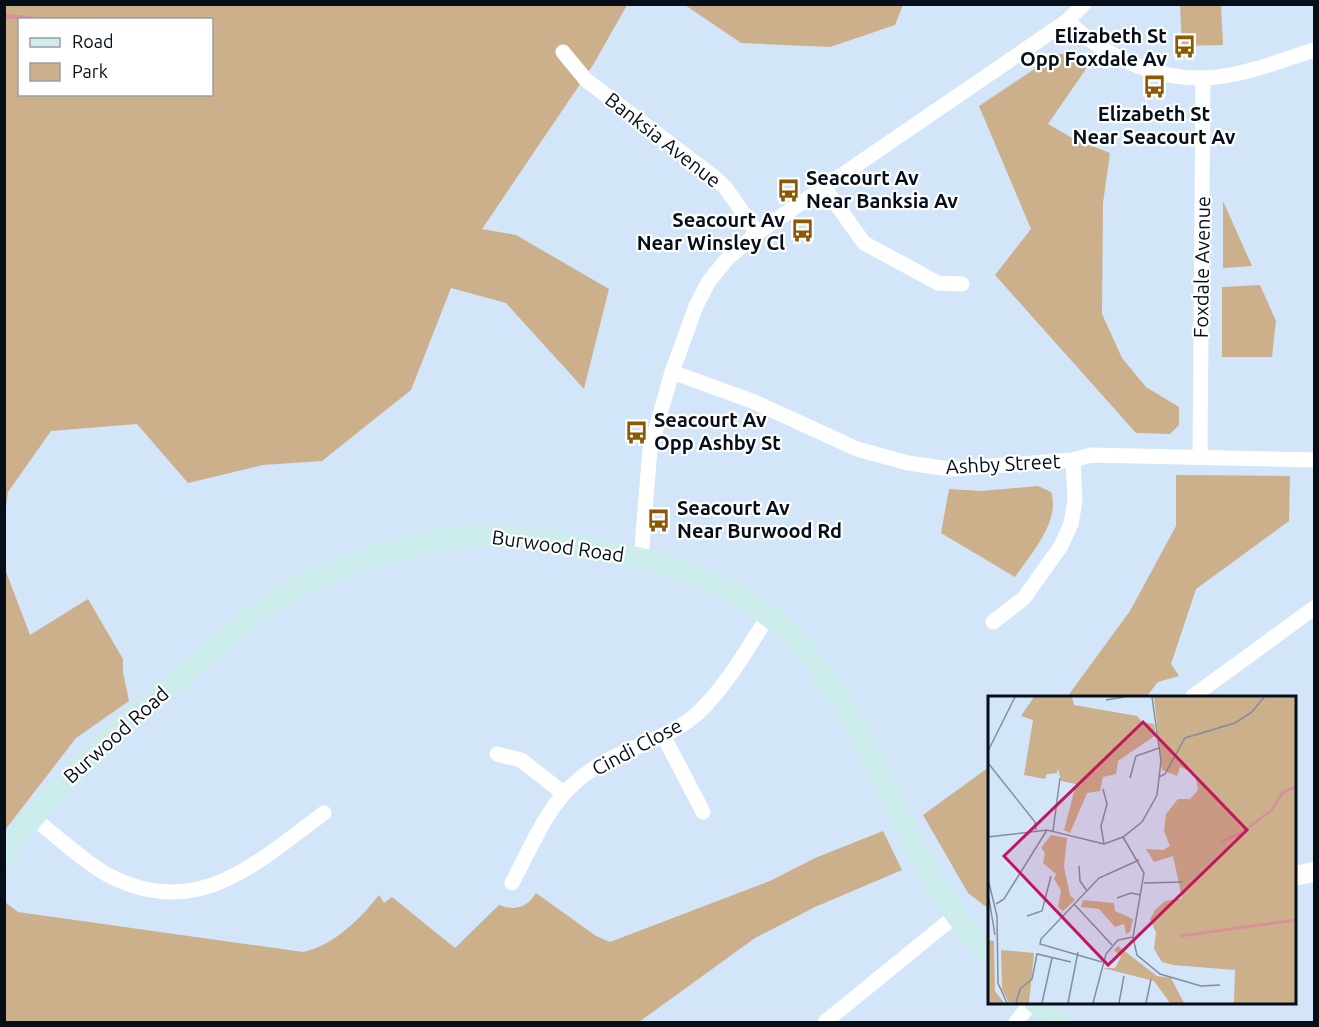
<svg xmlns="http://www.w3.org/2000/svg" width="1319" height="1027" viewBox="0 0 1319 1027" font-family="Ubuntu,sans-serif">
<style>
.green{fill:#ccaf8b;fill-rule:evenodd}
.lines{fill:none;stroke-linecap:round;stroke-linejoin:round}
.stream{stroke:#d99199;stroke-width:4.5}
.minor{stroke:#fff;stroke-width:15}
.tertiary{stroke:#fff;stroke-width:20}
.secondary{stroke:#cdedec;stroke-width:22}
.labels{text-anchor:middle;stroke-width:4.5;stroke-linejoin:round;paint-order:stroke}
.poi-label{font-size:20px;font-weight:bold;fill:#050e19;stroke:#fff;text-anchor:start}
.street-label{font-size:20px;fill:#050e19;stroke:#fff}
.inset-river{fill:none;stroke:#d99199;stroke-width:3}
.inset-road{fill:none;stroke:#818f9f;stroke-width:1.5}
.view{fill:#c2185b;fill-opacity:0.15;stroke:#c2185b;stroke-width:3}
.inset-edge{fill:none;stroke:#050e19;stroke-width:3}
</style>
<rect width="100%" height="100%" fill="#d3e5f9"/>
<g class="green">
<path d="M5,5H627L593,65L482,229L516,235L609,289L584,389L506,303L451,288L411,390L322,461L263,465L188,483L137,424L51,431L8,492L5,513ZM20,20H212V94H20Z"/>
<path d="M685,5H903L895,25L830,47L741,43Z"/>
<path d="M1180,5H1221L1223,45L1182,46Z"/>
<path d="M1057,54H1070L1088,66L1048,124L1074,139L1110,153L1103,203L1102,314L1122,358L1146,387L1179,407V425L1170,434L1136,433L995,275L1031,229L979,106Z"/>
<path d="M1223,201L1252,266L1223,268Z"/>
<path d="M1260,285L1276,321L1272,357H1222V287Z"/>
<path d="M1176,475L1290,476L1289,521L1196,589L1171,664L1179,676L1158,682L1146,697H1067L1130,611L1176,526Z"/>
<path d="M1038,486L1051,492C1061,521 1030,555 1015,577L941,533L949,489L981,491Z"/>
<path d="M5,569L30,635L88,599L123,659V672L129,701L76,738L5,830Z"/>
<path d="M989,767V906H985L968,893L923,815Z"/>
<path d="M883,831L902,870L815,907L755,938L639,1022H5V902L18,912L303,952C333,946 360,919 379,895L384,903L392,897L455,948L499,905C514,911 527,908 536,893L596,936L610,942L770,881L815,858Z"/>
</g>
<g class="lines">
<path class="stream" d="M4,16L46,20"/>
<g class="minor">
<path d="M1067,21C1103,55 1153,79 1203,78C1241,77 1279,61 1314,50"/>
<path d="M563,52L586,80L714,177L725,187L757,233"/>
<path d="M824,187L864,243L938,283L962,284"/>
<path d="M672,372L752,401L857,449L908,463L950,469L1073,460L1091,455L1314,460"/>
<path d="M1200,456L1203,78"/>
<path d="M641,558L650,450L672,372L696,306L709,281L728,258L757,233L1067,21L1084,4"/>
<path d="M993,622L1024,598L1061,546L1071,524L1075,501L1073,460"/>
<path d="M1192,697L1314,608"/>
<path d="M664,737L703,812"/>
<path d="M497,754L521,760L562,792"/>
<path d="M32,817C56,835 81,860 108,875C197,922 256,863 324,813"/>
<path d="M512,883C544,823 554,784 620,754C648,741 677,733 700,711C728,684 748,647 769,615"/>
<path d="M825,1022L955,916"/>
<path d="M1016,1022L1032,1002"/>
</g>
<path class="tertiary" d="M1294,876L1314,872"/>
<g class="secondary">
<path d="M4,855C49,792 104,742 163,692C200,661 235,628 275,601C320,570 424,537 479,536C521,535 566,544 608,552C676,564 752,591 799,644C882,735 903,866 989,955"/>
<path d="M1035,1002L1060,1022"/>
</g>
</g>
<defs>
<symbol id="bus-bare" viewBox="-9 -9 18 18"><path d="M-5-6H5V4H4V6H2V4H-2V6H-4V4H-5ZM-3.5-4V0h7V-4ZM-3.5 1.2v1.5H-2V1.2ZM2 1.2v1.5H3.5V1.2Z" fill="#8a5901" stroke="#fff" stroke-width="2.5" paint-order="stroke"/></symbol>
</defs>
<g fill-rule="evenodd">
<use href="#bus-bare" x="1168" y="30" width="33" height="33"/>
<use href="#bus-bare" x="1138" y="70" width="33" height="33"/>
<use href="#bus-bare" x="772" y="174" width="33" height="33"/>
<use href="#bus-bare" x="786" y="214" width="33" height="33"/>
<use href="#bus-bare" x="620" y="416" width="33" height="33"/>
<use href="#bus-bare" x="642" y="504" width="33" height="33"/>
</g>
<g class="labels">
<g class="poi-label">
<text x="1167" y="43" text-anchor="end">Elizabeth St<tspan x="1167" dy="23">Opp Foxdale Av</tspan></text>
<text x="1154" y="121" text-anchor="middle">Elizabeth St<tspan x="1154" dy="23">Near Seacourt Av</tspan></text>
<text x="806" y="185">Seacourt Av<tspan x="806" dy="23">Near Banksia Av</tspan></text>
<text x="785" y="227" text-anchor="end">Seacourt Av<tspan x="785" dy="23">Near Winsley Cl</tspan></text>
<text x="654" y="427">Seacourt Av<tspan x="654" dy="23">Opp Ashby St</tspan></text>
<text x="677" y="515">Seacourt Av<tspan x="677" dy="23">Near Burwood Rd</tspan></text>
</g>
<g class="street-label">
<text transform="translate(663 140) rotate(38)" y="7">Banksia Avenue</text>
<text transform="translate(1202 267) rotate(-89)" y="7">Foxdale Avenue</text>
<text transform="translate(1003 464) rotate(-3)" y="7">Ashby Street</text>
<text transform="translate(558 546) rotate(8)" y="7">Burwood Road</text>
<text transform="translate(116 735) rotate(-42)" y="7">Burwood Road</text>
<text transform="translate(637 747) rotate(-28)" y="7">Cindi Close</text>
</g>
</g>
<g transform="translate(988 696)">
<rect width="308" height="308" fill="#d3e5f9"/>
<path d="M46,1H84L86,9L149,20L154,26L166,28L168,39L130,65L128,78L115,81L112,95L99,97L82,137L76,134L88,88L73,85L70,72L69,77L59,78L57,83L36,79L45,24L33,20ZM166,1H307V307H246L247,274L185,269L174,266L166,253L168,237L162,223L167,214L177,205L194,202L185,160L166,166L158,153L175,154L182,150L176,135L178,118L190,103H202L210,94L207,77L192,71L189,80L174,74ZM63,139L79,142L76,171L82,199L87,204L75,215L70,211L73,194L66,183L68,178L55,167L57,157L53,152ZM95,204L126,207L127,215L145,223L142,236L138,238L136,228L127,231L111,213L93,211ZM0,244L6,245L7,295L16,307H0ZM130,250L169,280L183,282L196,307H182L166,285L115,272H127L133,261L126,254ZM13,254L46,257L41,307H21L14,293Z" fill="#ccaf8b"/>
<path class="inset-river" d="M233,146L253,137L284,114L295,96L308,91M192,240L308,224"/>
<path class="inset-road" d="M118,4L136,1M0,55L27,1M0,67L47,126L48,134M171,81L177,78L197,42L247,27L264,16L276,1M142,82L148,60L171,52M115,93L119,108L113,130L116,148M65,135L72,82M0,141L59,134L116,148L135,141L154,126L169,99L173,65L164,1M135,141L156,177L145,241L149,259L172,278L213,290L232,289M91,170L92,185L99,195M0,183L9,220L10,287L19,307M156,187L195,186M0,197L7,239M129,202L143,197L153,199M8,208L16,203L59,134M86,208L124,249M39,220L54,215L63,180M114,266L52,248L53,243L111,182L151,164M28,307L32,293L44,283L49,258L83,266M54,307L64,262M80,307L90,256M105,307L118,258L130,244L145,241M131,307L136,280M158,307L163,283"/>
<path class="view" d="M155,26L259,134L120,269L16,160Z"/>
<rect width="308" height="308" class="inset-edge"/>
</g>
<rect width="1319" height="1027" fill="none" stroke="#050e19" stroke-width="12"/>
<rect x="18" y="18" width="195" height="78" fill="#ffffff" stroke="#9b9fa3" stroke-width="1.5"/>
<rect x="30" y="38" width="30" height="9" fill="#cdedec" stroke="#9b9fa3" stroke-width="1.5"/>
<text x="72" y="48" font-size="18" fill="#050e19">Road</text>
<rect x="30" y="63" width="30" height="18" fill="#ccaf8b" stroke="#9b9fa3" stroke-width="1.5"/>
<text x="72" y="78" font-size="18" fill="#050e19">Park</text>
</svg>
